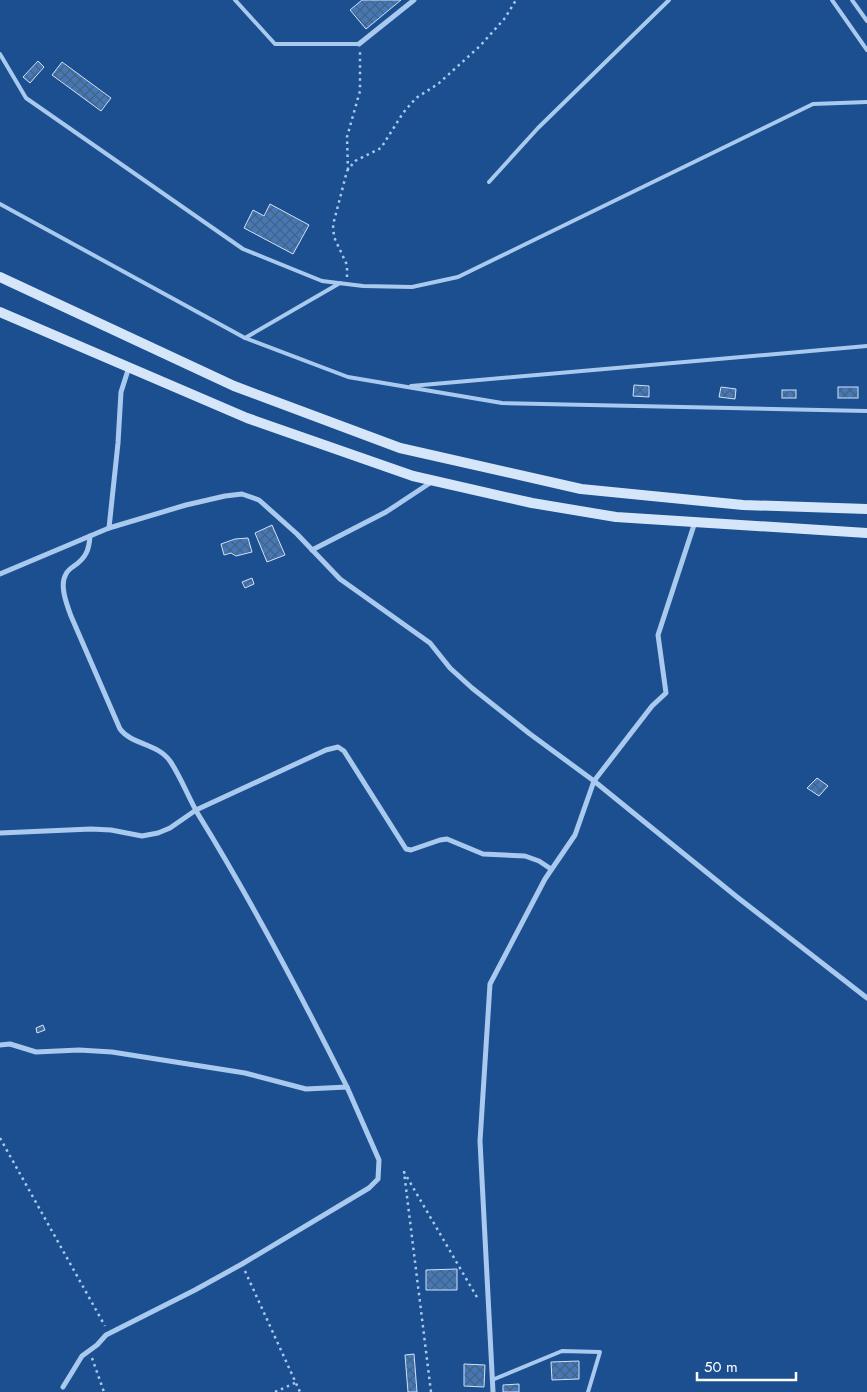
<svg xmlns="http://www.w3.org/2000/svg" width="867" height="1392" viewBox="0 0 867 1392" font-family="Jost,sans-serif">
<style>
.building{fill:url(#building-cross-hatch);stroke:#cfe3fa}
.lines{fill:none;stroke-linecap:round;stroke-linejoin:round}
.path{stroke:#a9c9ee;stroke-width:2.5;stroke-dasharray:2.5 4;stroke-linecap:butt}
.service{stroke:#a9c9ee;stroke-width:4}
.minor{stroke:#a9c9ee;stroke-width:5}
.secondary{stroke:#d6e6fa;stroke-width:10}
</style>
<defs>
<pattern id="building-cross-hatch" width="8" height="8" patternUnits="userSpaceOnUse" patternTransform="scale(1.25)"><rect width="8" height="8" fill="#4478b7"/><path d="M0 0l8 8M0 8l8-8" fill="none" stroke="#486282"/></pattern>
</defs>
<rect width="100%" height="100%" fill="#1b4f8f"/>
<g class="building">
<path d="M362,0H401L366,29L350,10Z"/>
<path d="M38,61L44,67L30,83L23,77Z"/>
<path d="M62,62L111,98L101,111L52,75Z"/>
<path d="M270,204L309,225L293,254L244,228L253,210L264,216Z"/>
<path d="M634,385L649,386V397L633,396Z"/>
<path d="M721,387L736,389L735,399L719,397Z"/>
<rect x="838" y="387" width="20" height="11"/>
<rect x="782" y="390" width="14" height="8"/>
<path d="M272,525L285,555L267,562L255,533Z"/>
<path d="M248,538L252,552L236,556L231,553L224,555L221,544L235,539Z"/>
<path d="M252,578L254,584L245,588L242,582Z"/>
<path d="M817,778L828,786L819,796L807,788Z"/>
<path d="M43,1025L45,1030L37,1033L36,1028Z"/>
<path d="M457,1269V1290H426V1270Z"/>
<path d="M414,1354L417,1392H408L405,1355Z"/>
<path d="M579,1361V1379L552,1380L551,1362Z"/>
<path d="M464,1364L485,1365L484,1387L464,1386Z"/>
<path d="M519,1384V1392H503V1385Z"/>
</g>
<g class="lines">
<g class="path">
<path d="M348,170L347,137L360,91V52"/>
<path d="M347,277V265L334,237L333,225L347,171L355,161L381,148L403,113L416,98L438,84L480,46L505,18L516,0"/>
<path d="M0,1138L105,1326"/>
<path d="M245,1271L300,1392"/>
<path d="M92,1358L104,1392"/>
<path d="M275,1392L297,1382"/>
<path d="M431,1392L404,1172L478,1299"/>
</g>
<g class="service">
<path d="M235,0L275,44H359"/>
<path d="M832,0L867,50"/>
<path d="M852,0L867,21"/>
<path d="M0,54L26,98L243,249L322,281L363,286L412,287L458,277L813,104L867,102"/>
<path d="M489,182L538,128L669,0"/>
<path d="M0,204L245,338L348,377L502,403L867,411"/>
<path d="M245,338L340,283"/>
<path d="M411,386L867,346"/>
<path d="M492,1380L562,1351L600,1352L588,1392"/>
</g>
<g class="minor">
<path d="M359,44L414,0"/>
<path d="M109,528L186,505L225,496L242,494L259,500L297,534L340,579L430,643L450,668L472,688L530,734L594,781L737,897L867,998"/>
<path d="M90,536C89,550 86,558 74,566C71,568 68,570 66,574C59,585 67,605 71,616L120,729C132,745 157,743 170,761C181,777 188,797 198,814C253,903 301,995 347,1087"/>
<path d="M312,550L386,512L433,481"/>
<path d="M0,574L109,528L118,443L121,392L129,367"/>
<path d="M0,833L91,829L111,830L142,836L158,833L170,828L196,810L326,750L338,747L344,751L406,849L411,850L440,840L447,839L483,854L525,856L539,861L551,869"/>
<path d="M0,1045L10,1044L36,1052L79,1050L112,1052L245,1073L306,1089L347,1087L379,1160L378,1179L369,1188L242,1264L195,1290L106,1335L97,1345L82,1356L63,1387"/>
<path d="M493,1392L480,1141L490,984L545,879L575,835L594,781L652,706L666,693L658,635L695,522"/>
</g>
<g class="secondary">
<path d="M0,277L234,386L400,448L581,489L743,505L867,509"/>
<path d="M0,312L247,418L413,476L532,503L616,517L867,533"/>
</g>
</g>
<path d="M697 1372v8h99v-8" fill="none" stroke="#ffffff" stroke-width="2.5"/>
<text x="704" y="1372" font-size="15" fill="#ffffff" stroke="#1b4f8f" stroke-width="4" paint-order="stroke">50 m</text>
</svg>
